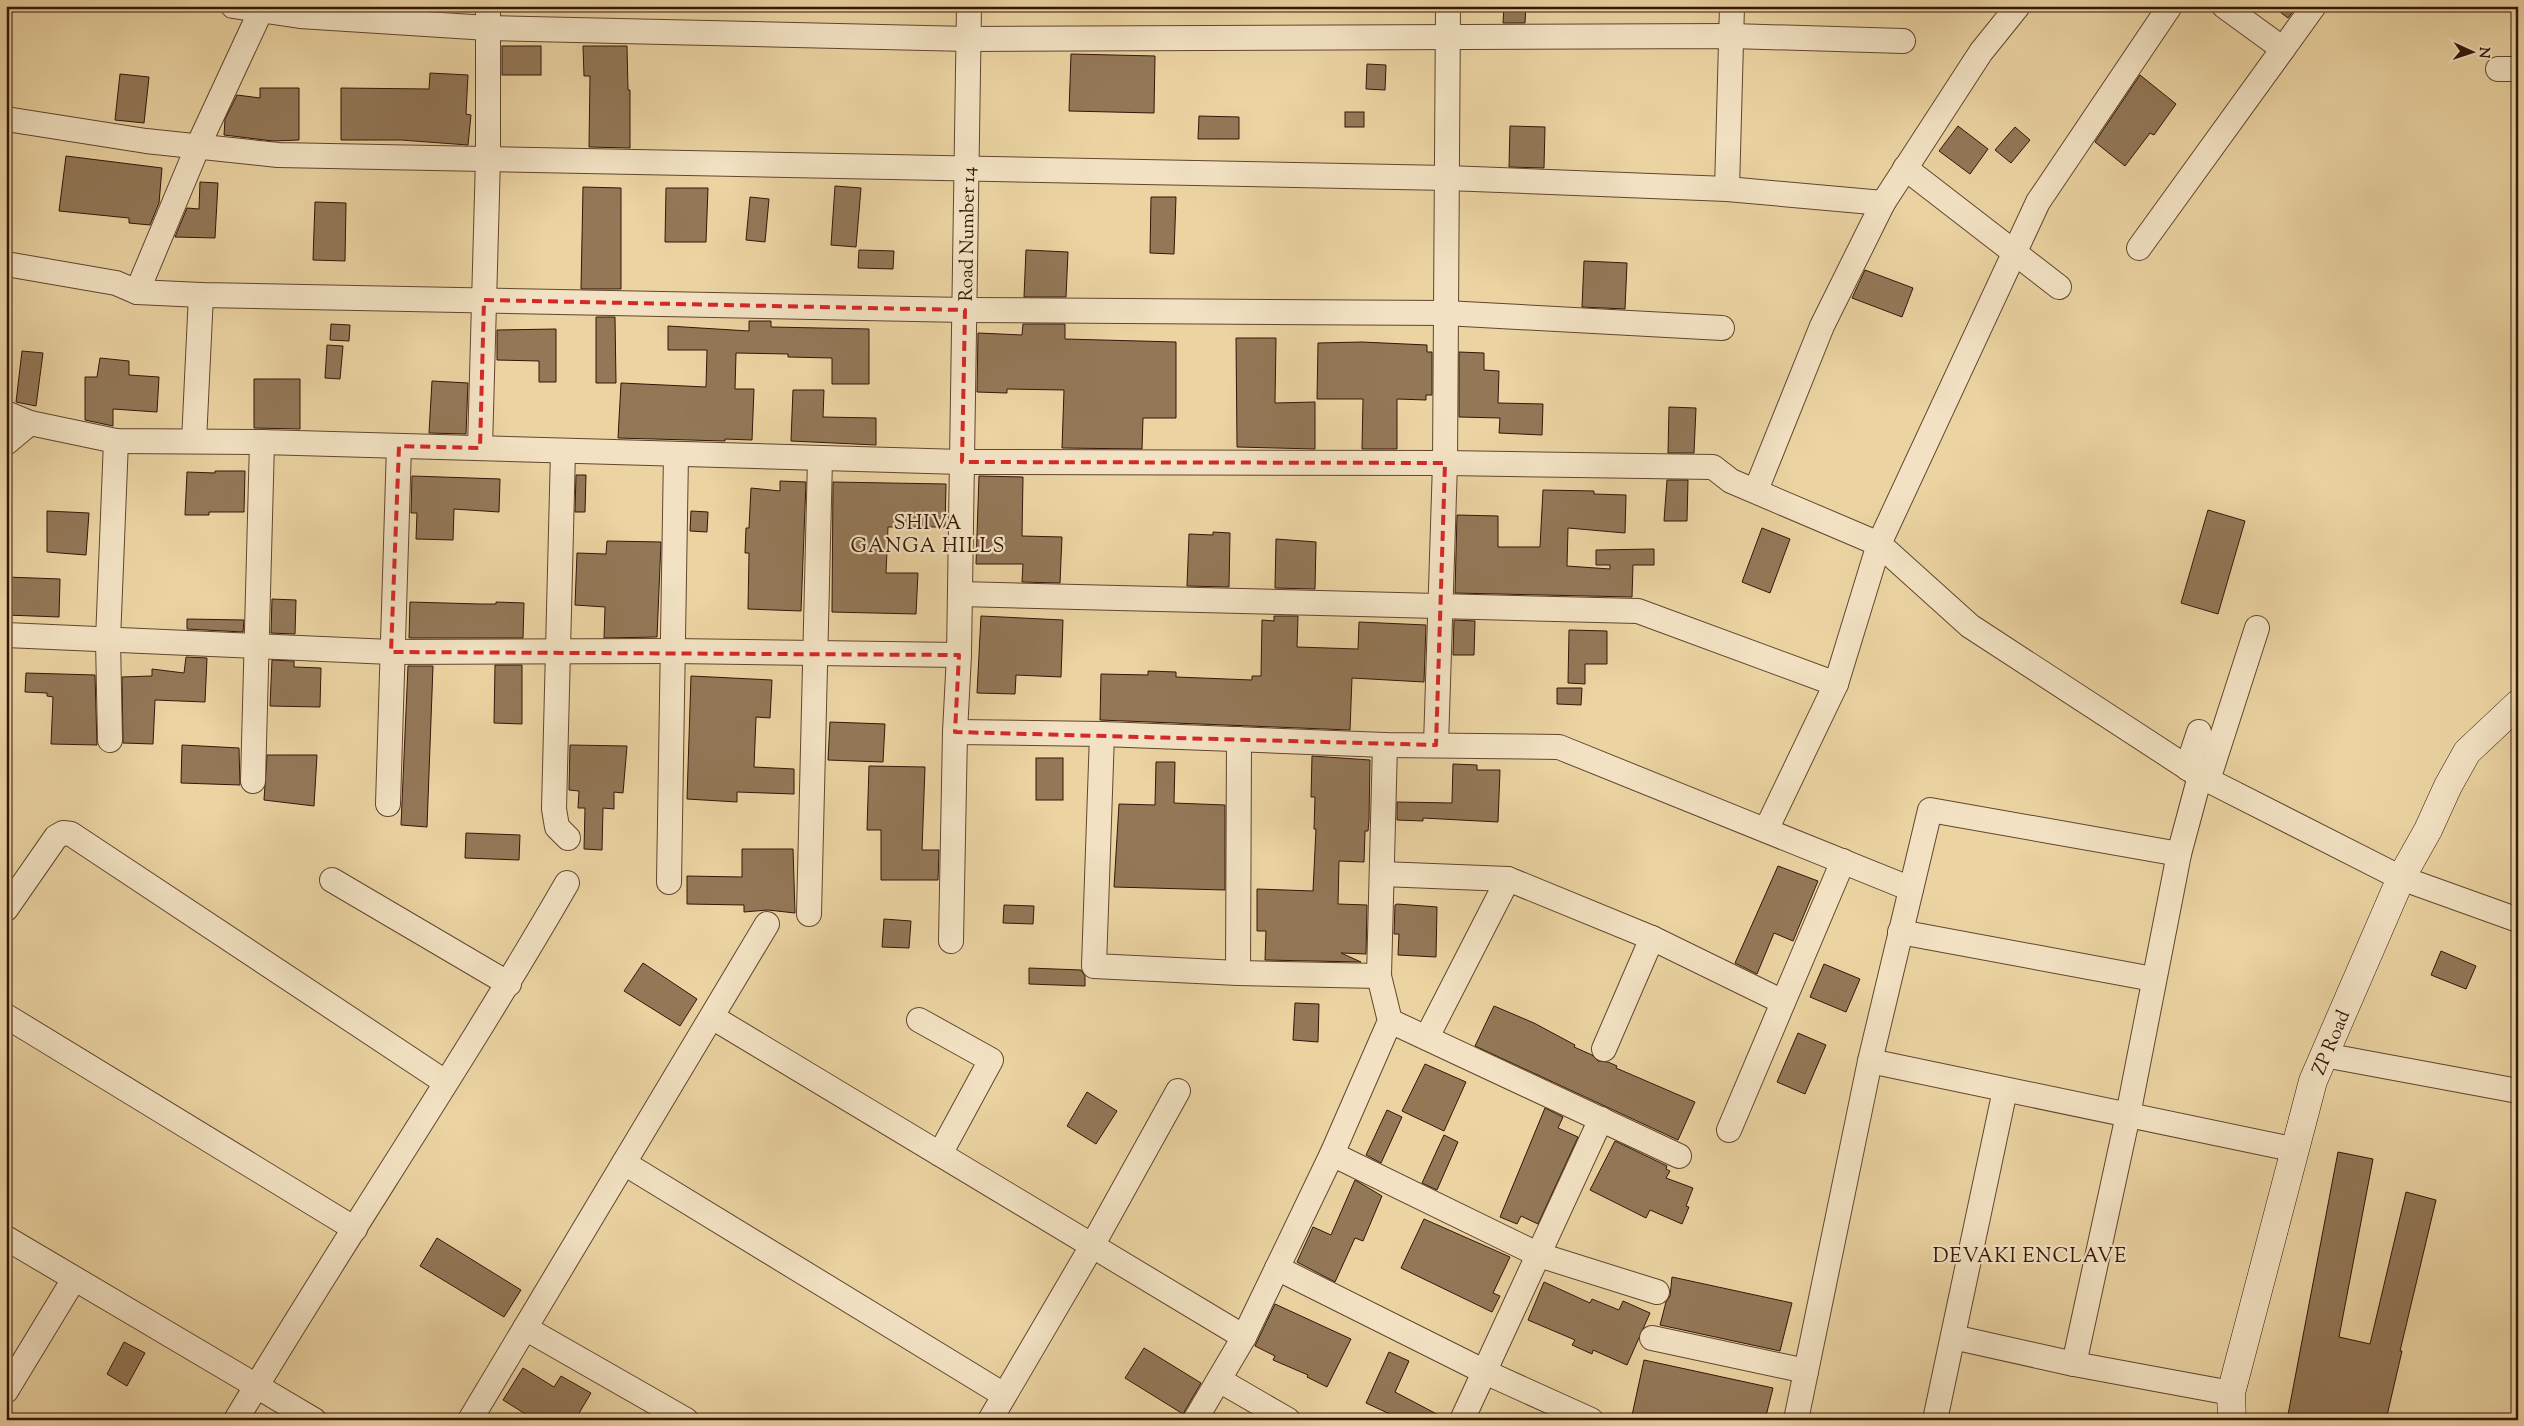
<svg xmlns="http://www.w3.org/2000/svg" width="2524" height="1426" viewBox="0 0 2524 1426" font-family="'Sorts Mill Goudy',serif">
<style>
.building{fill:#937858;stroke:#341608}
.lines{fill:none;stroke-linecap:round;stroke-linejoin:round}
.street-casing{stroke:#62452e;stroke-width:26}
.secondary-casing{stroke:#341608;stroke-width:29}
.street{stroke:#f2e2c3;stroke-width:24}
.secondary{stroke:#f2e2c3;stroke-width:28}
.marked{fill:none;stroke:#d62828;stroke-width:4;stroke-dasharray:10 6;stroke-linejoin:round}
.labels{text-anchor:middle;stroke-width:4.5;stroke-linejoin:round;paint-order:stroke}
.street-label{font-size:19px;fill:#341608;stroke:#f2e2c3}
.neighbourhood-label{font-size:20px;letter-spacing:1px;fill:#341608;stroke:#f2e2c3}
</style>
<rect width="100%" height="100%" fill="#ebd3a2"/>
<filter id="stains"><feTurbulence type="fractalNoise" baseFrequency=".004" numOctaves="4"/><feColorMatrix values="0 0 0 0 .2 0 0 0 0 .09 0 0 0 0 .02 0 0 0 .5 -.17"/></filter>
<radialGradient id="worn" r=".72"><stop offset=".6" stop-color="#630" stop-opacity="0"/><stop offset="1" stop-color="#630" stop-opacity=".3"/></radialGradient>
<g class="building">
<path d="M1504,6H1526L1525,23H1503Z"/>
<path d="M2272,6H2297L2288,18Z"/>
<rect x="502" y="46" width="39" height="29"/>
<path d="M583,46H627L628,90H630V148L589,147L590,76H584Z"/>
<path d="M1071,54L1155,56L1154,113L1069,111Z"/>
<path d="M1367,64L1386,65L1385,90L1366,89Z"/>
<path d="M430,73L468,75L466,114L471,115L468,145L401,140H341V88L429,89Z"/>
<path d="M120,74L149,77L144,123L115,120Z"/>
<path d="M2140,75L2176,104L2154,135L2150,133L2125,166L2095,142Z"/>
<path d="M260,88H299V140L273,141L224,135L225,119L237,95L260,98Z"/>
<rect x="1345" y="112" width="19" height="15"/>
<path d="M1199,116L1239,117V139H1198Z"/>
<path d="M1510,126L1545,127L1544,168L1509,167Z"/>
<path d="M1958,126L1988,149L1970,174L1939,151Z"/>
<path d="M2015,127L2030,140L2011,163L1995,150Z"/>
<path d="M66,156L162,168L159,203L150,225L129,223V218L59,211Z"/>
<path d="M200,182L218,183L215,238L175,237L187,208L199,209Z"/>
<path d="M835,186L861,188L856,247L831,245Z"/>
<path d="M583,187L621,188V289H581Z"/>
<path d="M666,188H708L706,242H665Z"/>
<path d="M750,197L769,199L765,242L746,240Z"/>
<path d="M1151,197H1176L1174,254L1150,253Z"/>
<path d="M315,202L346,203L345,261L313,260Z"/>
<path d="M859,250L894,251L893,269L858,268Z"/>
<path d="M1026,250L1068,252L1066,297H1024Z"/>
<path d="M1584,261L1627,263L1625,309L1582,307Z"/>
<path d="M1865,270L1913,288L1902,317L1852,298Z"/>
<path d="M596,317H615L616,383H596Z"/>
<path d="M749,321H771V327L869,329V384H832V358L788,357V354L736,353L735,389H754L752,440L725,439V441L618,438L621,383L706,387L707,350H668V326L749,331Z"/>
<path d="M331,324L350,325L349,341L330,340Z"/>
<path d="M1023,324H1065V339L1176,342V418H1143L1142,449L1062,448L1064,390L1007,389V393L977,392L978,333L1022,335Z"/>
<path d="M556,329V382H539V361L497,360V330Z"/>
<path d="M1236,338H1276L1275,403L1315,402V449L1237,447Z"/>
<path d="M1362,342L1427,345V352H1432V395H1426V400L1397,399V449H1362L1363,399H1317L1318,343Z"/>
<path d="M327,345L343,346L340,379L325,378Z"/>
<path d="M22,351L43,353L36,406L16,402Z"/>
<path d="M1459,352L1484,353V370L1499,371L1498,403L1543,404L1542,435L1499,433L1500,418L1459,417Z"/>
<path d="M100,358L129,361V375L159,377L157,412L113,409V426L85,420V377H97Z"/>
<path d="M254,379H300V429L254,428Z"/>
<path d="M432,381L468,383L466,434L429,433Z"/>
<path d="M793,390H824L823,417L876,418V445L791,441Z"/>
<path d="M1669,407L1696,408L1694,453H1668Z"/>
<path d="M215,471H245L244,512H209V515H185L187,472L215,473Z"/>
<path d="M576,475H586L585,512H575Z"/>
<path d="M412,476L500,479L499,512L454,509L453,540L416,539L417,513H411Z"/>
<path d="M979,476L1023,477L1022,536L1062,537L1060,583L1022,582L1023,564H976Z"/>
<path d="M1667,480H1688L1687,521H1664Z"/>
<path d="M780,481L806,482L801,611L748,609L749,553H745L746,528H749L751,488L780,491Z"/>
<path d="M833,482L946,484L945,527H888L886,573H918L916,614L832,612Z"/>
<path d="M1543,490L1594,491V494L1626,495L1625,533L1568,528L1567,566L1610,569V565H1596V550L1654,549V565H1633L1632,597L1455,593L1457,515L1498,516V547H1540Z"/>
<path d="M2208,510L2245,521L2218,614L2181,603Z"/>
<path d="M47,511L89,513L86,555L47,552Z"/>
<path d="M691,511L708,512L707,532L690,531Z"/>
<path d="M1762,528L1790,539L1770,593L1742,582Z"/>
<path d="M1213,532L1230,533L1229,587L1187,586L1189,534L1213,535Z"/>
<path d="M1276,539L1316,542L1315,589L1275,588Z"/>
<path d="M607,541L661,542L657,637L604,638L605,607L575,605L577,553L606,554Z"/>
<path d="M6,577L60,579L59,617L6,615Z"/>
<path d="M272,599L296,600L295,634L271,633Z"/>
<path d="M410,602L480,604H496V602L524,603L523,638H409Z"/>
<path d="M981,616L1063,620L1061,677L1016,675L1015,694L977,693Z"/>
<path d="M1274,616H1298L1297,647L1358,649L1359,622L1426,625L1424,682L1352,678L1350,730L1100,720L1101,674L1148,675V671L1176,672V677L1252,680V676H1261L1262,620L1274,621Z"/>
<path d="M187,619L244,620L243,632L187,629Z"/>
<path d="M1454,620L1475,621L1474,655H1453Z"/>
<path d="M1569,630L1607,631V664H1585V684L1568,683Z"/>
<path d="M186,657L207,658L205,702L155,700L153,744L123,743L122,677L152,676V669L184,673Z"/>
<path d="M272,660L294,661V667L321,668L320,707L270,706Z"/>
<path d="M495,665H522V724L494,723Z"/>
<path d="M408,666H433L427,827L401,825Z"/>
<path d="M26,673L95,675L97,745L51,744L53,697L47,696V693L25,692Z"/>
<path d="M691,676L772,680L770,718L756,717L754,767L794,769V794L737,792V802L687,799Z"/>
<path d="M1557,688H1582L1581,705L1557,704Z"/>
<path d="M830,722L885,724L883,762L828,760Z"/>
<path d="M182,745L239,748L240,785L181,783Z"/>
<path d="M570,745L627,746L623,793L614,792V809L603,808L602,850L584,849L585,808H578L579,791L569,790Z"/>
<path d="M267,755H317L314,806L264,800Z"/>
<path d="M1312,756L1370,760L1369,820L1368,831H1365L1364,862L1339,861L1338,904L1367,905L1366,954L1341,953L1361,962L1265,960L1266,931H1257V889L1313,891L1316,829H1314L1315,797H1311Z"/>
<rect x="1036" y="758" width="27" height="42"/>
<path d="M1156,762H1175L1174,803L1225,805V890L1114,887L1119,804L1155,805Z"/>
<path d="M1453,764L1477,765V770H1500L1498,822L1423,818V821L1397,820V802L1452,803Z"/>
<path d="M869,766L925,767L922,850H939L938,880H881V830H867Z"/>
<path d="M466,833L520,835L519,860L465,858Z"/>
<path d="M742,849H793L795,913L768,910L744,912V905L687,904V876L742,877Z"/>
<path d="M1778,866L1818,881L1793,941L1774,933L1757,974L1735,963Z"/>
<path d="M1397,904L1437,907L1436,957L1398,955L1399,934H1394L1395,905Z"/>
<path d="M1004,905L1034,906L1033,924L1003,923Z"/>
<path d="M884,919L911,921L909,948L882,947Z"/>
<path d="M2441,951L2476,966L2466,989L2431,975Z"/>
<path d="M643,963L697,999L680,1026L624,991Z"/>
<path d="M1824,964L1860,979L1846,1012L1810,997Z"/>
<path d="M1029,968L1081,970L1085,976V986L1029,984Z"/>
<path d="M1295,1003L1319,1004L1318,1042L1293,1040Z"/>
<path d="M1494,1006L1534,1023L1575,1045L1574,1047L1592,1055L1598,1061L1608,1062L1617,1066L1616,1068L1695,1102L1678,1140L1475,1046Z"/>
<path d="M1798,1033L1826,1045L1805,1094L1777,1082Z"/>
<path d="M1425,1064L1466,1082L1444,1131L1402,1111Z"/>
<path d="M1087,1092L1117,1111L1096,1144L1067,1126Z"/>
<path d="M1545,1108L1563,1117L1558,1128L1578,1137L1538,1224L1521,1216L1517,1224L1500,1217Z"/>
<path d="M1387,1110L1402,1117L1381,1163L1366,1155Z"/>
<path d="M1444,1135L1458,1142L1437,1190L1422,1183Z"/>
<path d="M1615,1141L1667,1166L1666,1169L1670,1171L1666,1178L1693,1188L1686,1206L1689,1207L1682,1224L1650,1210L1646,1218L1590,1190Z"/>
<path d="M2338,1152L2373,1159L2339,1337L2370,1344L2406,1192L2436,1200L2400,1351H2402L2386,1420H2287Z"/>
<path d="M1355,1180L1382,1196L1363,1241L1355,1238L1335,1282L1297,1262L1313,1227L1331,1235Z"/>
<path d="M1424,1219L1510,1257L1493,1293L1500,1296L1492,1312L1401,1268Z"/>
<path d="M437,1238L521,1290L504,1317L420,1266Z"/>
<path d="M1672,1277L1792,1303L1780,1351L1660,1325L1666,1302L1670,1296Z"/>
<path d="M1544,1282L1590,1303L1592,1299L1619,1310L1623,1301L1650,1313L1627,1365L1593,1350L1592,1354L1572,1345L1575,1340L1528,1320Z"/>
<path d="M1275,1304L1351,1339L1327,1387L1307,1377L1308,1375L1273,1360L1275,1356L1255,1346Z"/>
<path d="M124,1342L145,1353L127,1386L107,1374Z"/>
<path d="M1144,1348L1201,1383L1183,1414L1125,1378Z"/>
<path d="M1389,1352L1409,1361L1395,1392L1448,1420H1403L1366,1403Z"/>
<path d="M1644,1360L1773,1388L1765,1420H1631Z"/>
<path d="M523,1368L554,1387L561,1376L591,1393L575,1420H535L503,1400Z"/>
</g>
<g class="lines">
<defs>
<g id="street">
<path d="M233,6L300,16L488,28L969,39L1732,36L1903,41"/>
<path d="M2224,6L2283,49"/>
<path d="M2498,69H2518"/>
<path d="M6,119L146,141L278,155L1447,178L1727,189L1883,203"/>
<path d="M1905,168L2059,287"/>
<path d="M1727,189L1732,6"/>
<path d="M2139,248L2314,6"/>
<path d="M6,264L116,283L137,292L201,295L965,310L1445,313L1722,328"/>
<path d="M137,292L198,146L263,6"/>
<path d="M6,413L30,423L6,443"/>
<path d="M30,423L116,441L262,442L962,462L1445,463L1713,467L1731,481L1879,544L1970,626L2200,776L2401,878L2518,920"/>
<path d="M194,441L201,295"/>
<path d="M480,448L488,158V6"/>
<path d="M563,451L554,809L557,827L568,838"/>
<path d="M1756,490L1822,326L1883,203L1981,52L2018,6"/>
<path d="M960,594L1638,611L1836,684"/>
<path d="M6,635L391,652L673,651L959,655"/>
<path d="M955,732L1102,734L1385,745L1559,747L1911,889"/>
<path d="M1102,734L1094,966L1238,973L1379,976"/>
<path d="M110,740L108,640L116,441"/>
<path d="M1436,745L1445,463L1448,6"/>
<path d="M2187,768L2199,732"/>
<path d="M2208,780L2257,628"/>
<path d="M253,781L262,442"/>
<path d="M388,804L399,446"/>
<path d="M1766,830L1836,684L1879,544L2038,202L2170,6"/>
<path d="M1382,874L1508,879L1652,938L1783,1002"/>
<path d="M332,880L509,984"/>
<path d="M669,882L676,454"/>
<path d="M6,909L56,837L63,833L71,834L445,1082"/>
<path d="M809,914L820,459"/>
<path d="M1900,932L2153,979"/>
<path d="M951,941L955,732L959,655L969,6"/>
<path d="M1238,973L1239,739"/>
<path d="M6,1016L355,1229"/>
<path d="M712,1017L1244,1337"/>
<path d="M919,1020L991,1060L940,1154"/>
<path d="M1390,1021L1679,1156"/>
<path d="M1427,1037L1508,879"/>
<path d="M1604,1049L1652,938"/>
<path d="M2324,1055L2518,1091"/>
<path d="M1870,1061L2296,1150"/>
<path d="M1729,1130L1843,861"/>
<path d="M1332,1154L1539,1255L1657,1292"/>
<path d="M624,1163L1004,1395"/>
<path d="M6,1238L314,1420"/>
<path d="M1277,1268L1485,1372L1591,1420"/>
<path d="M525,1328L686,1420"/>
<path d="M1953,1337L2074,1364L2231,1393"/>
<path d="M1652,1338L1806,1371"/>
<path d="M2074,1364L2128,1115L2179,854L2200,776"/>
<path d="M1219,1380L1288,1420"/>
<path d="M6,1391L74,1279"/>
<path d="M236,1420C344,1239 462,1065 567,883"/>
<path d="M470,1420L767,924"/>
<path d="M990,1420L1092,1246L1178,1091"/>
<path d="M1195,1420L1244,1337L1332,1154L1390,1021L1379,976L1385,745"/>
<path d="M1462,1420L1601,1119"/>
<path d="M1796,1420L1870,1061L1930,810L2179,854"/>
<path d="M1935,1420L2005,1090"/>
</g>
<path id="secondary" d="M2232,1420L2231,1393L2313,1081L2401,878L2428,830L2448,786L2467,752L2518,704"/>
</defs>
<use href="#street" class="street-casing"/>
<use href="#secondary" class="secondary-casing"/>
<use href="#street" class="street"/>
<use href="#secondary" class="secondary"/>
</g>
<path class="marked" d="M484,300L965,310L962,462L1445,463L1436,745L955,732L959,655L391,652L399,446L480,448Z"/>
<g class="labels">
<g class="street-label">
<text transform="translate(966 234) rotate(-89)" y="7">Road Number 14</text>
<text transform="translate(2330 1042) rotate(-67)" y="7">ZP Road</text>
</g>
<g class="neighbourhood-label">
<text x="928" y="529">SHIVA<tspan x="928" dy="23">GANGA HILLS</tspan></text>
<text x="2030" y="1262">DEVAKI ENCLAVE</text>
</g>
</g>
<rect width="2524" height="1426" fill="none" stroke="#ebd3a2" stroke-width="25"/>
<rect x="8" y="8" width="2509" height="1411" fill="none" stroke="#341608" stroke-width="2.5"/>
<rect x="12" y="12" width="2499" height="1401" fill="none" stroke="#341608"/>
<g transform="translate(2472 52) rotate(93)" stroke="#f2e2c3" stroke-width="4" paint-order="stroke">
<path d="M0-4L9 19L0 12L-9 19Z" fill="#341608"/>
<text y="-8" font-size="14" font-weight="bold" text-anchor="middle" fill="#341608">N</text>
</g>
<rect width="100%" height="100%" filter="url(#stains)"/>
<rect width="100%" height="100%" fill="url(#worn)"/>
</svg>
